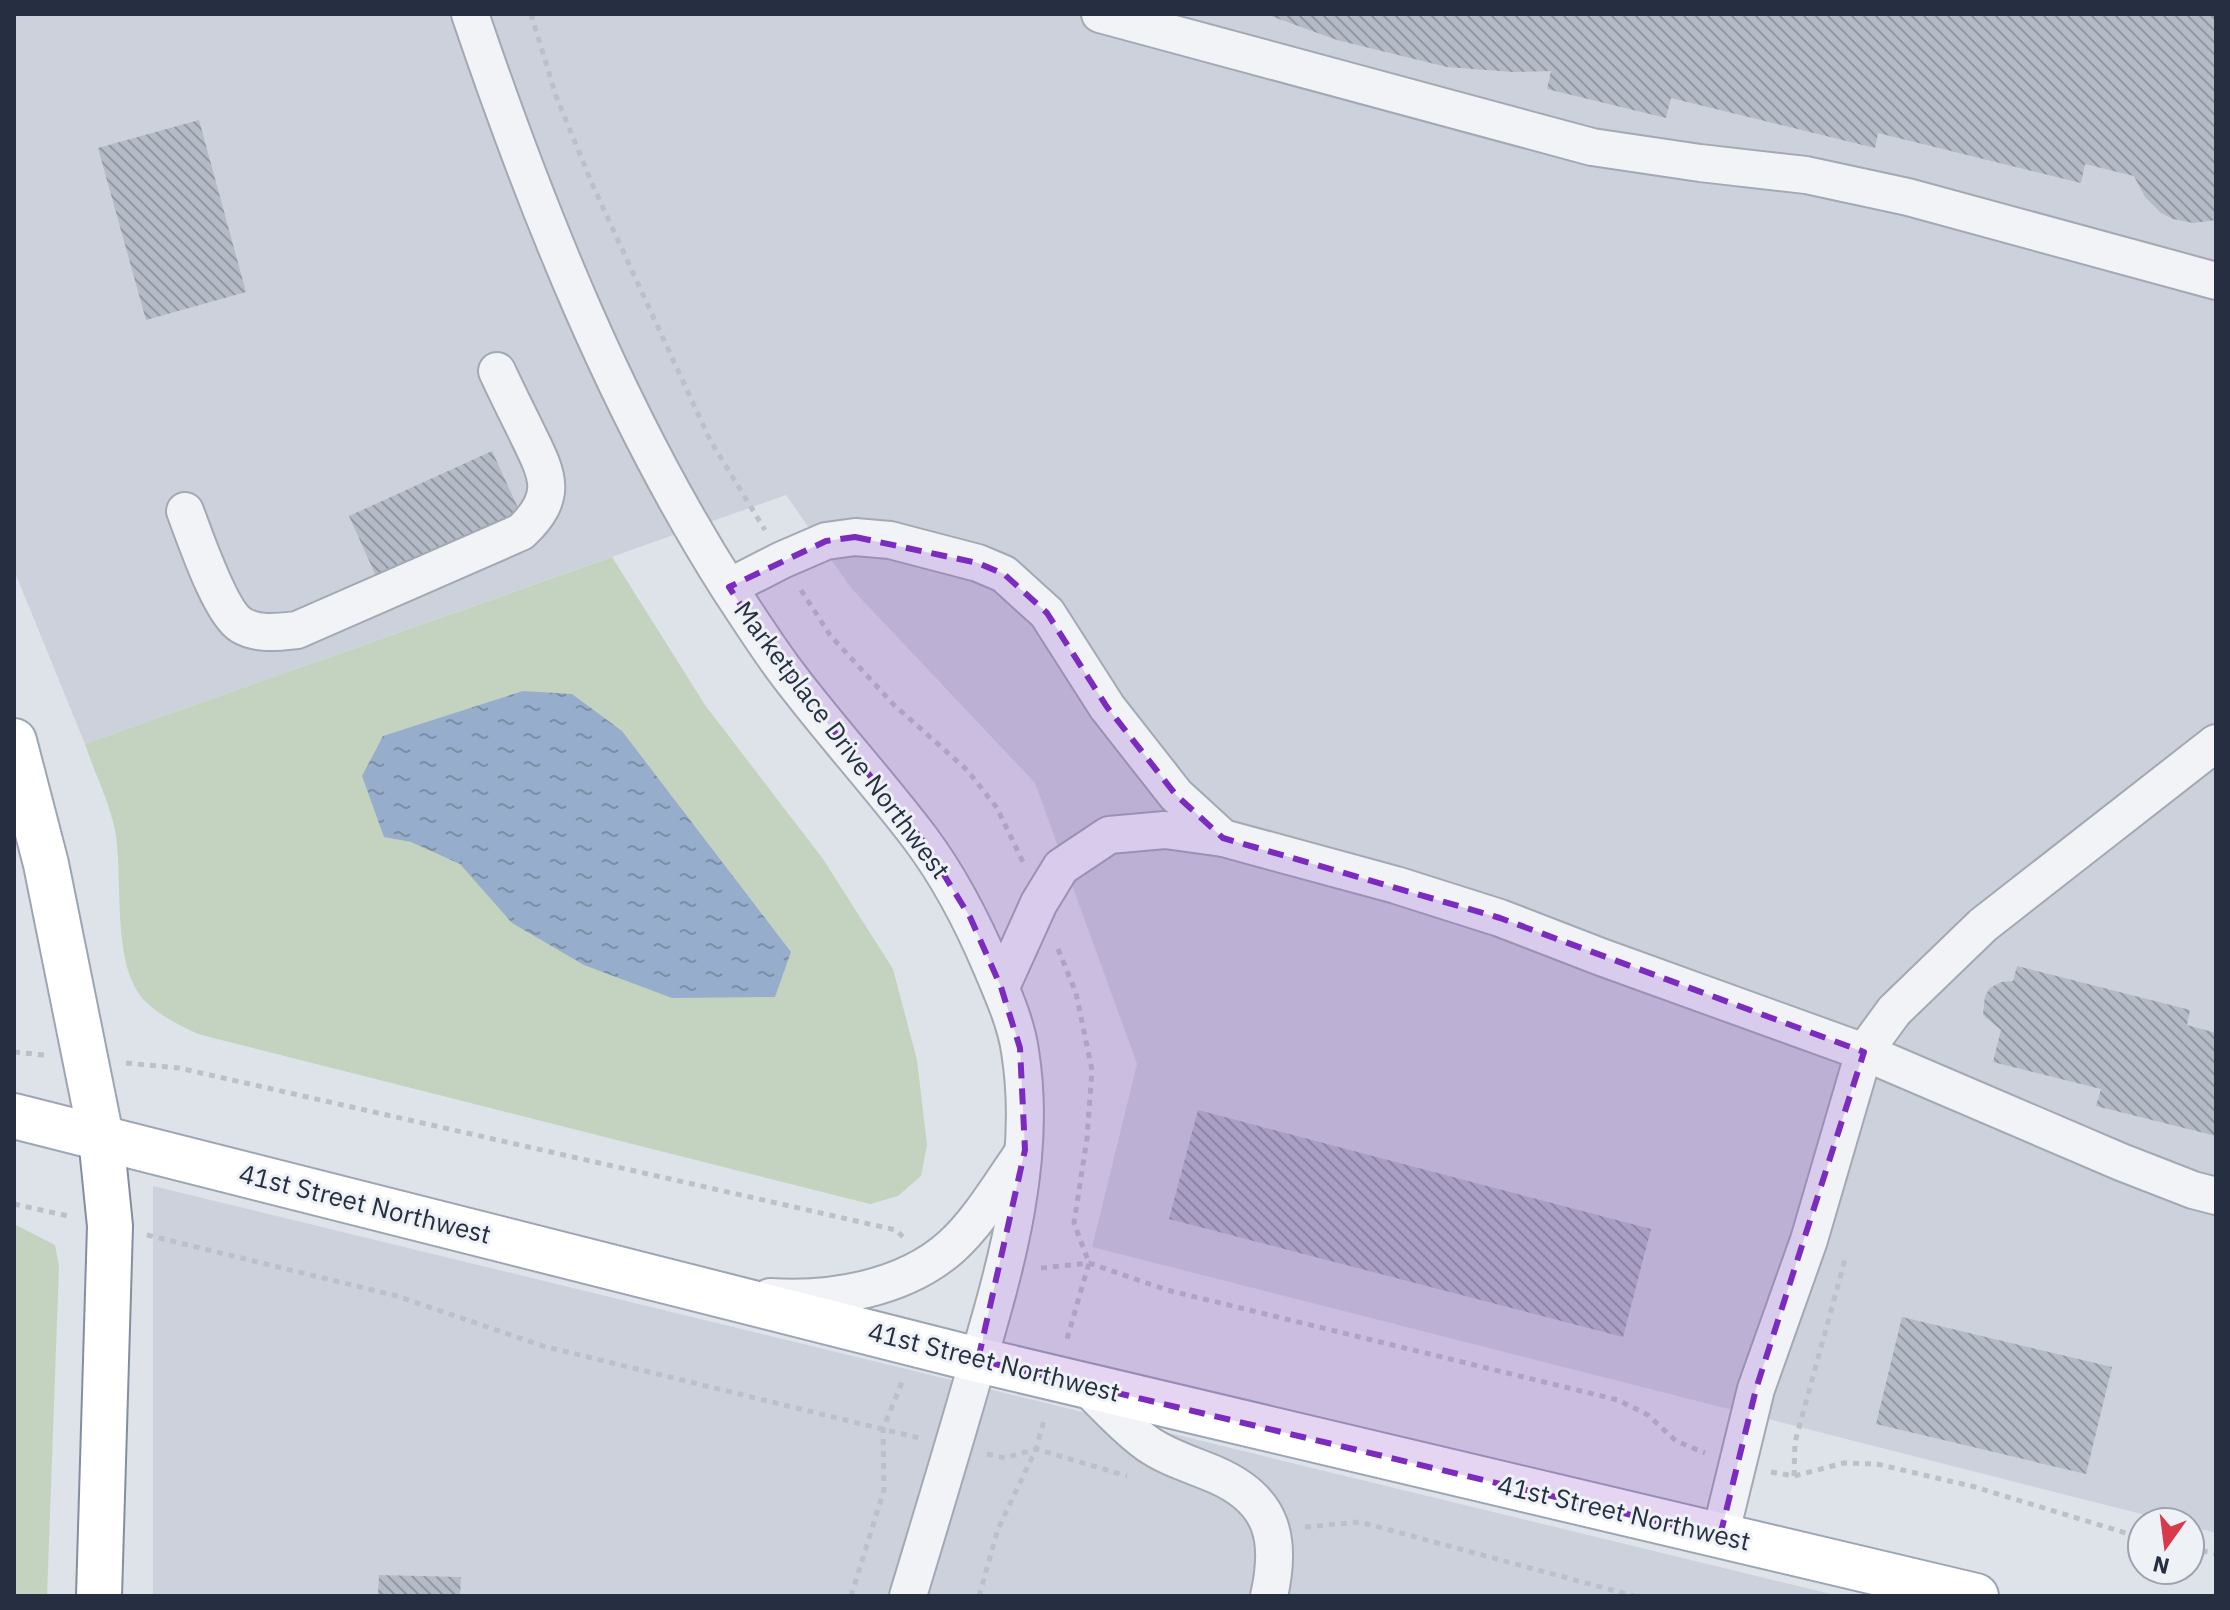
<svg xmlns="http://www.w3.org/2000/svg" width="2230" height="1610" viewBox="0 0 2230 1610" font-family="'IBM Plex Sans',sans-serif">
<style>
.built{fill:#ccd1db}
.grass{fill:#c3d3bf}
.water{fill:url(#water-ripples)}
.building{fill:url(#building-back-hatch)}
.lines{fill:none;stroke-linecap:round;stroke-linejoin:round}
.minor-casing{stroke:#a3a9b3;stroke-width:40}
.major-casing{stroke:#9da5b5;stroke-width:48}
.highway-casing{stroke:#848ea0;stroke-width:48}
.path{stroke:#bcc0c8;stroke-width:5;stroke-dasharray:6 6;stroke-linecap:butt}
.minor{stroke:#f1f3f7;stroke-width:36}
.major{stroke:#fff;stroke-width:44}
.highway{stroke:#fff;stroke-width:44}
.marked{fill:#7b2cbf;fill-opacity:0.2;stroke:#7b2cbf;stroke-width:6;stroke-dasharray:16 10;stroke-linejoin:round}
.labels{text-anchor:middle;stroke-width:6;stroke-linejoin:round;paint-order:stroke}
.street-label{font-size:26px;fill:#262f41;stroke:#eef1f6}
</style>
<defs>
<pattern id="water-ripples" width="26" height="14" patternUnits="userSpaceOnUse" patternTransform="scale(2)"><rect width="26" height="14" fill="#96aecb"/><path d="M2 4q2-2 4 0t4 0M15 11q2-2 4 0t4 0" fill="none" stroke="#7a8ea6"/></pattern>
<pattern id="building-back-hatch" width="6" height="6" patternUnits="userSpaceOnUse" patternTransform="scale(2)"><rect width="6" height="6" fill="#b5bbc6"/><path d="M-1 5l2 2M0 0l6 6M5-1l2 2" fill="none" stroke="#9398a2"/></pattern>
</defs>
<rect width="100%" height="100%" fill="#dee2e9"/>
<g class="built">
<path d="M14,14H2216V1533L2190,1526V1522H2173L1092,1247L1137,1064L1035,783L851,588L786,495L85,744L14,570Z"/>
<path d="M153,1186L1839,1596H153Z"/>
</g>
<g class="grass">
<path d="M612,557L705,705L823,859L893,969L917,1060L927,1145L921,1176L898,1196L870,1204L198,1034C179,1025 162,1017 146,1002C110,967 124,877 115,830C109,801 94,772 85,744Z"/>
<path d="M14,1224L55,1245L59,1266L47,1596H14Z"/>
</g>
<path class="water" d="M523,691L572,694L622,731L791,952L775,997L672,998L584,965L512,923L460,864L411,842L384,837L362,776L383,736Z"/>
<g class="building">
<path d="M1265,14H2216V220L2193,223L2173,219L2161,213L2145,197L2134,176L2085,164L2081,183L1878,133L1875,148L1671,98L1666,118L1547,89L1551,71L1513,72L1447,67L1337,40Z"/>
<path d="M199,120L246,292L146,320L98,148Z"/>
<path d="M492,451L524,521L380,585L349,516Z"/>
<path d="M2017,966L2190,1010L2187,1025L2216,1033V1136L2096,1106L2101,1089L1993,1062L2001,1030L1983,1015L1985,996L1990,988L2001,982L2013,981Z"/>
<path d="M1198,1110L1651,1229L1623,1337L1169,1219Z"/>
<path d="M1902,1317L2112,1367L2086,1474L1876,1424Z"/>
<path d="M379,1575L461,1577L460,1596H378Z"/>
</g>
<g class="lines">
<defs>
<g id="minor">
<path d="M470,14C537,211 617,412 729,588C746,614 764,642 783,668C826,726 876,780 920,838C950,878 973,923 992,968C1003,994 1016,1023 1020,1051C1038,1162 1004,1272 973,1378C952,1451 930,1523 908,1596"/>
<path d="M1100,14L1592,147L1700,163L1806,175L1908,197L2216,281"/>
<path d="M185,511C195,537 220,612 241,625C257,635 279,632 297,630L521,532C559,496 548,476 528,435C518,414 507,393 497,371"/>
<path d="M729,587L782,560L826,541L855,537L890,540L978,563L1004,574L1047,613L1107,707L1176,795L1223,838L1396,885L1500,918L1601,957L1864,1052L2121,1162L2193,1190L2216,1196"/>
<path d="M1001,987L1039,903L1061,867L1109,835L1165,830L1223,838"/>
<path d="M770,1297C830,1301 904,1289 951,1247C978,1223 1001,1184 1022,1154"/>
<path d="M1084,1385C1105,1404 1125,1428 1148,1444C1168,1458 1193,1465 1216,1475C1273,1500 1282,1539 1269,1596"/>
<path d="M1720,1536L1756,1389L1809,1240L1864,1052L1894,1011L1983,925L2216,743"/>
</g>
<g id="major">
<path d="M14,741L46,864L101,1137"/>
<path d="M14,1116L978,1360L1976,1596"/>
</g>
<path id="highway" d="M99,1596L110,1226L101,1137"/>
</defs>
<use href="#minor" class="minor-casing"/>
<use href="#major" class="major-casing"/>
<use href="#highway" class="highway-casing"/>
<g class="path">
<path d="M531,14L556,96L593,186L710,440L765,530"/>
<path d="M801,590L830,635L893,704L967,770L997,808L1023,862"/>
<path d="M1058,949L1076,993L1092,1070L1087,1138L1074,1223L1089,1263L1067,1339"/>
<path d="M14,1052L44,1055"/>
<path d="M126,1063L179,1068L896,1230L903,1237"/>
<path d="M14,1204L68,1216"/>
<path d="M147,1235L397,1296L543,1346L919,1438"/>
<path d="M1041,1268L1089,1263L1167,1290L1618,1400L1648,1415L1676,1441L1705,1453"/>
<path d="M987,1454L1005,1458L1036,1449L1127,1476"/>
<path d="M1771,1472L1794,1476L1844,1463L1877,1464L1975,1487L2142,1538"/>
<path d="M1794,1476L1795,1442L1846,1256"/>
<path d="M1305,1527L1360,1522L1634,1596"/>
<path d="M2190,1548L2216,1554"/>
<path d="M851,1596L884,1490L883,1429L902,1382"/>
<path d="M979,1596L998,1529L1036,1449L1045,1417"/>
</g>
<use href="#minor" class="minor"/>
<use href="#major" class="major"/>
<use href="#highway" class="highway"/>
</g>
<path class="marked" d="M855,537L978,563L1004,574L1047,613L1107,707L1176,795L1223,838L1500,918L1864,1052L1756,1389L1720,1536L978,1360L1025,1150L1020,1048L1001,987L970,917L923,841L781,666L729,587L826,541Z"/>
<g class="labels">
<g class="street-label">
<text transform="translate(842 740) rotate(53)" y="9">Marketplace Drive Northwest</text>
<text transform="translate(365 1204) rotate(14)" y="9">41st Street Northwest</text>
<text transform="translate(994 1362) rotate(14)" y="9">41st Street Northwest</text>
<text transform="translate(1624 1513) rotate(13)" y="9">41st Street Northwest</text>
</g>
</g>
<rect width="2230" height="1610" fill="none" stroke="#262f41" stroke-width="32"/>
<g transform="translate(2166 1546) rotate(194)"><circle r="38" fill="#eef1f6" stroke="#9ea3ae" stroke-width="2"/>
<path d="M0-6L14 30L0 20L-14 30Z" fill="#d73a4b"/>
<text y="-12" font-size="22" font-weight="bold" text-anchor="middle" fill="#262f41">N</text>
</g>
</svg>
